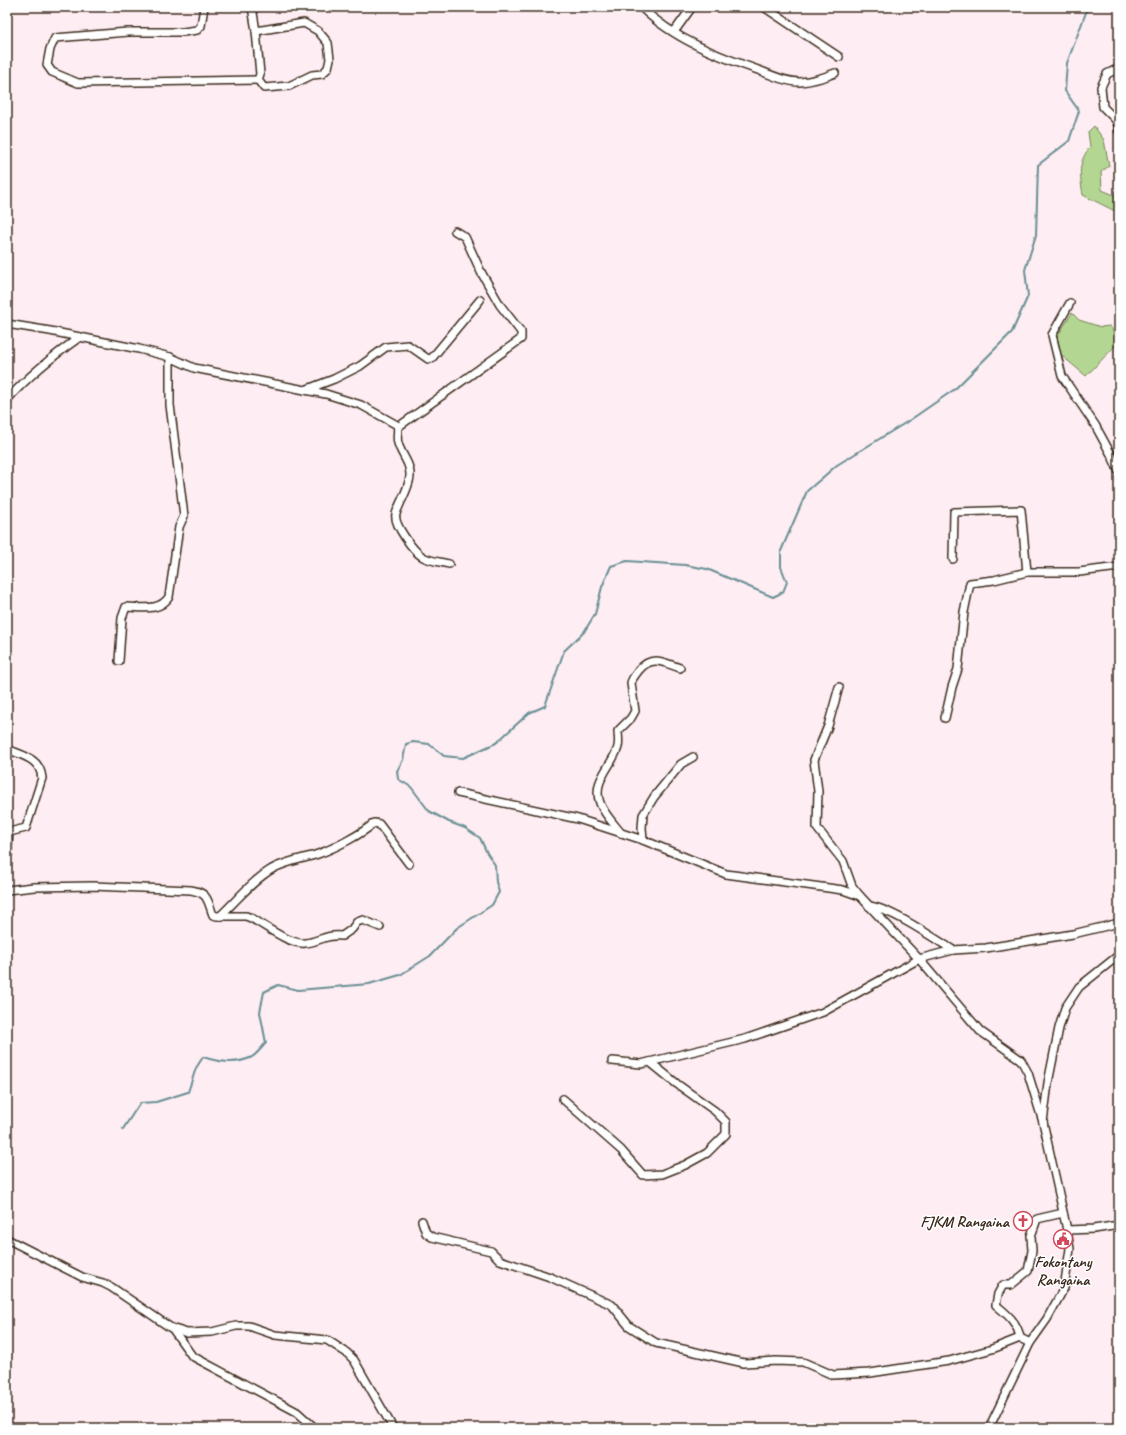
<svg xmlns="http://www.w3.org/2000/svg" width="1126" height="1435" viewBox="0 0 1126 1435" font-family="Caveat,sans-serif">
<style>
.green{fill:#b3d792;stroke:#778058}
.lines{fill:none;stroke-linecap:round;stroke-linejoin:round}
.stream{stroke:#678f94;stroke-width:2}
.minor-casing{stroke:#3b2a1e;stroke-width:10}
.minor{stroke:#fff;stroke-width:7}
.labels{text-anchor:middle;stroke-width:3;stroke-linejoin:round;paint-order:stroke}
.poi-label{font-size:16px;font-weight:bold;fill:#3b2a1e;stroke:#fff;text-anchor:end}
</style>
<rect width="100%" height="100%" fill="#feedf2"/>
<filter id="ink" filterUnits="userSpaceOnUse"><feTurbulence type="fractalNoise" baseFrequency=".025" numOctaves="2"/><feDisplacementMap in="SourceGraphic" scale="8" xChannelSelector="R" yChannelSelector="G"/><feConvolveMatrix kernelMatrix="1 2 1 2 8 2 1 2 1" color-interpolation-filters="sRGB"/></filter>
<g filter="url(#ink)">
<g class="green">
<path d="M1094,126L1104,140L1109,166L1101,172L1102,190L1119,197V213L1083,195C1080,176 1077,163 1090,147L1088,132Z"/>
<path d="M1072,313L1079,320L1101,327L1110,326L1119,342L1086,376L1061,355L1057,337Z"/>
</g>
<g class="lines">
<path class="stream" d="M123,1129L140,1103L156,1102L188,1092L196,1068L203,1057C219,1062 236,1065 252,1057C257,1054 262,1047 266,1043L260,1012L264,992L278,985L298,990L369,984L400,975L430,956L457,928L492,905L499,892L496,882L495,865L487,853L480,838L465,828L449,822L429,811L411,787L398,779L397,771L403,760L406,744L413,742L429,744L444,756L463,758L496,743L529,713L545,706L564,651L584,632L595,614L602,587L611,566L627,561L685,565L707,569L773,597L783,592L787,582L781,567V551L807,491L837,465L910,420L955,389L1012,332L1028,296L1025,270L1036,235L1038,165L1069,141L1079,111L1065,91L1067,63L1088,7"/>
<defs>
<g id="minor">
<path d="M204,7L201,26L197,30L183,32H128L55,38L50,49L47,65L52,72L78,83L258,80"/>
<path d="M252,7L256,31L260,74L258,80"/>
<path d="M641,7C673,39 720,57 761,71C773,76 787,82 800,82C812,81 823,78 835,73"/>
<path d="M764,7L839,57"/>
<path d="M256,31L304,23L318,31L328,43L330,59L328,68L322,74L312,75L289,86L264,88L258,80"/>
<path d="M674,32L692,7"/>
<path d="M1119,68L1107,74L1101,87L1103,107L1117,121L1119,131"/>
<path d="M1070,303L1052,335L1062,376L1095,425L1112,456L1119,472"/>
<path d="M7,324L50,331L139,349L170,357L194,368L305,390L334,379L360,366L386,347L408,345L428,359L432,358L480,300"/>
<path d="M305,390L326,394L361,405L397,425C399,430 396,437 398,443C401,455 411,463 410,477C408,491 400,501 396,514C393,524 414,552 423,557C430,561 441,562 449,564"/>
<path d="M7,400C29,375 53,356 80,337"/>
<path d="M398,427L521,339V332L500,305L481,272L465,237L455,231"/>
<path d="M953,559L954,512L1021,510L1027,572"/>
<path d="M119,661L122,618L126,607C142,607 159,612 169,597L179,527L184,516L170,405V357"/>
<path d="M839,687L828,726L814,760L818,791L817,828L843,861L852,886L860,896"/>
<path d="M945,718L952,687L958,669L964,612L970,583L994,580L1027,572H1079L1119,567"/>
<path d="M7,749C23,756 40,758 42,778L26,828L9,832L7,861"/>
<path d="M458,793L578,819L643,840L726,874L843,890L860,896L919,959L980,1031L1021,1060L1028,1073L1043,1122"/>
<path d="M621,833C614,824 604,814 600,803C592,782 610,768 617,750C620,744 618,737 618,731L631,718L635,711L631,683C632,678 636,674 639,670C652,654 665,663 680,668"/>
<path d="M643,840L642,828L643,815L654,797L681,764L693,757"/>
<path d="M7,890L34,887L93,886L191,890C208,893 207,899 213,915L217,916H246L251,918C264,925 290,945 305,943C319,942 325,934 342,936L352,929L357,922L363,920L380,927"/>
<path d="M869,906C890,908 934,938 953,950"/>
<path d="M220,916C237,900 252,881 272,869C287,861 303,859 318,854C335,848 362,834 374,823L379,824L409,864"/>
<path d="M612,1061L641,1064L745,1039L823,1012L919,959L953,950L986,948L1073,934L1119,923"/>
<path d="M563,1099L621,1150L643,1175L662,1174L685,1165L707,1153L726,1134V1122L715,1111L677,1084L650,1062"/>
<path d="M422,1221L426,1233L432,1237L491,1251L500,1260L550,1277L612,1305L629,1326L656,1343L744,1363L776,1361L803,1362L833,1375L870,1373L949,1361L992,1349L1020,1338L1030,1343"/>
<path d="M1067,1230L1094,1229L1119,1225"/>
<path d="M7,1239L82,1277L103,1283L111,1287L171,1328L187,1333L212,1332L236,1326H249L275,1335L327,1340L347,1353L354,1360L393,1428"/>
<path d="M172,1328L192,1356L297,1412L315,1428"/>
<path d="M1020,1338C1018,1323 1007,1314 996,1305L998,1294L1003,1285H1011L1028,1271L1032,1251L1031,1236L1037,1219L1063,1213"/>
<path d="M989,1428L1030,1343L1047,1319L1064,1288L1070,1249L1067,1230L1043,1122L1048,1083L1059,1028L1065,1008L1079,987L1119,955"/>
</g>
</defs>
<use href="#minor" class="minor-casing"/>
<use href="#minor" class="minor"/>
</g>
</g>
<defs>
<symbol id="church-ring" viewBox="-11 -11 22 22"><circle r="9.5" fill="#fff" stroke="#d1495b" stroke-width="1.5"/><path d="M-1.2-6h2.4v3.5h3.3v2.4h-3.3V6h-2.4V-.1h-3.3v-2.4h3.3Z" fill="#d1495b"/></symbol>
<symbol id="civic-ring" viewBox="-11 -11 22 22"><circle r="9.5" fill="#fff" stroke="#d1495b" stroke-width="1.5"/><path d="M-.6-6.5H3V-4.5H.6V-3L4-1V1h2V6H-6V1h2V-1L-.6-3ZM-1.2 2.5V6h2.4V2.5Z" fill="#d1495b"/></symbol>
</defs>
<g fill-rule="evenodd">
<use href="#church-ring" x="1012" y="1210" width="22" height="22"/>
<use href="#civic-ring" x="1052" y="1228" width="22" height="22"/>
</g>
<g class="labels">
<g class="poi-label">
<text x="1009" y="1227">FJKM Rangaina</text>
<text x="1063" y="1267" text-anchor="middle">Fokontany<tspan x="1063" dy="18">Rangaina</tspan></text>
</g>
</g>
<rect width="1126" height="1435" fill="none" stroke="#fff" stroke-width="24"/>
<rect x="12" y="12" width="1102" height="1411" fill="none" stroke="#3b2a1e" stroke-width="1.5" filter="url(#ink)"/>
</svg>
